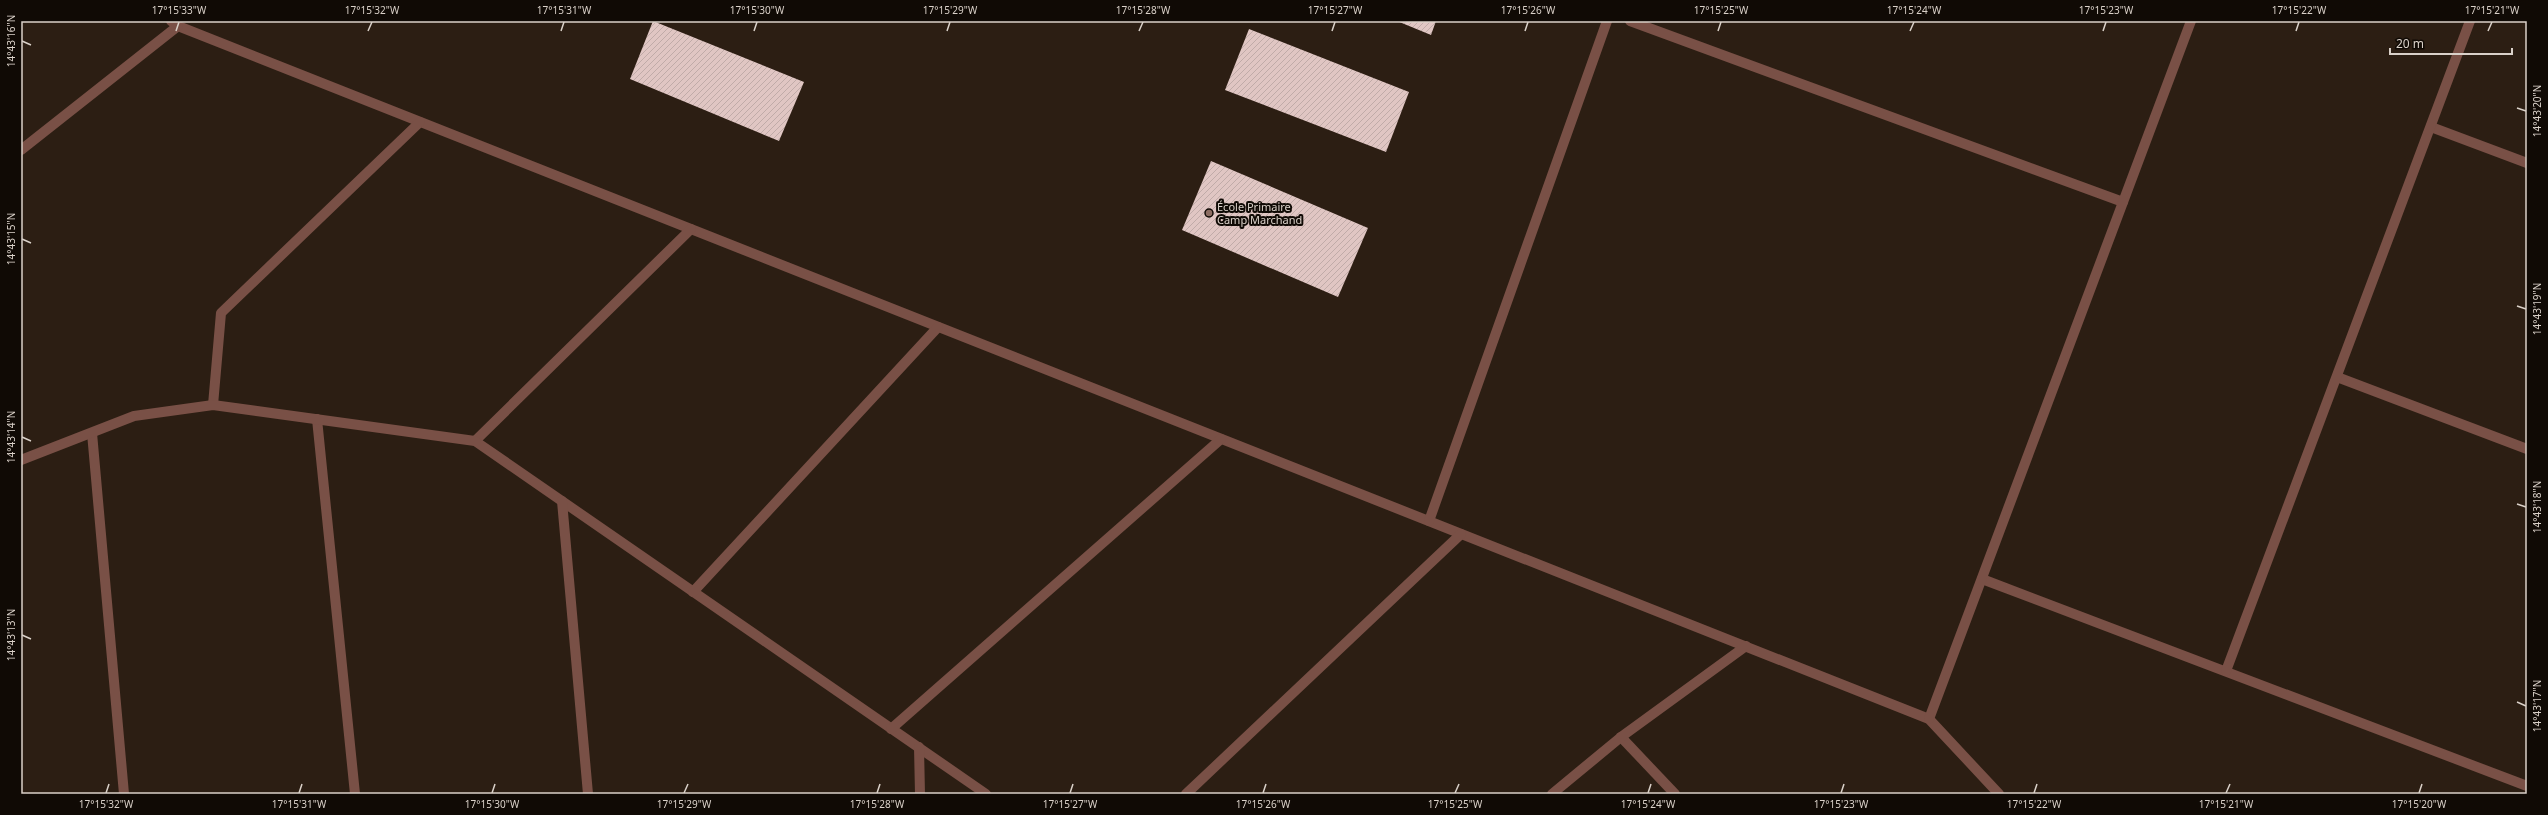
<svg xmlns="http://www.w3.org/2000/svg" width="2548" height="815" viewBox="0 0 2548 815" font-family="'Noto Sans',sans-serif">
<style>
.building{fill:url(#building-hatch)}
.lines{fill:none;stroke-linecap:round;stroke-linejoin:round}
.street{stroke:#795046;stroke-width:10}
.ticks{fill:none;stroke:#dad1c9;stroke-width:1.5}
.education-dot{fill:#8d6e63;stroke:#100a05;stroke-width:1.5}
.labels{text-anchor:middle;stroke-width:4;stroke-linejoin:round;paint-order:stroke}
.poi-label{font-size:11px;fill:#dad1c9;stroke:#100a05;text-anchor:start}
.neatline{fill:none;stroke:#dad1c9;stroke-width:1.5}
.ticks-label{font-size:10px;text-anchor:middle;fill:#dad1c9}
</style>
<defs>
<pattern id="building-hatch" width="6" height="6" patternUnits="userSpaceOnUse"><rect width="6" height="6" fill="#e0c6c3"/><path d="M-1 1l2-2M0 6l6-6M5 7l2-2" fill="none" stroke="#c0aba8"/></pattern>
</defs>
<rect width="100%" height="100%" fill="#2c1e13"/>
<g class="building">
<path d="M653,21L804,82L779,141L630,79Z"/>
<path d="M1397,21H1436L1431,35Z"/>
<path d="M1249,29L1409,92L1386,152L1225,90Z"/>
<path d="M1211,161L1368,228L1338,297L1182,230Z"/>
</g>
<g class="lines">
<g class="street">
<path d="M171,21L178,26L1929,719L1999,794"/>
<path d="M1630,21L2123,202"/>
<path d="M2431,127L2527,163"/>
<path d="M21,150L178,26"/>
<path d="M2337,377L2527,449"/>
<path d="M213,405L221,313L420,122"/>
<path d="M317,419L355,794"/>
<path d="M92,433L124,794"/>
<path d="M475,441L691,229"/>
<path d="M21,460L134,416L213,405L475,441L986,794"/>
<path d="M562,501L588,794"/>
<path d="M1429,521L1607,21"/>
<path d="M1982,579L2527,786"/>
<path d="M693,592L938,327"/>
<path d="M2226,671L2470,21"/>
<path d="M1929,719L2191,21"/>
<path d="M891,729L1221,439"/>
<path d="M1621,737L1675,794"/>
<path d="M919,747L920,794"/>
<path d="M1186,794L1461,534"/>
<path d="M1552,794L1621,737L1746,646"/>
</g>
</g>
<path class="ticks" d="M176,31L179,22M368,31L372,22M561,31L564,22M754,31L757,22M947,31L950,22M1139,31L1143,22M1332,31L1335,22M1525,31L1528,22M1718,31L1721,22M1910,31L1914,22M2103,31L2106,22M2296,31L2299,22M2488,31L2492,22M22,41L31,45M2517,108L2526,111M22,239L31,243M2517,306L2526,309M22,437L31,441M2517,504L2526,507M22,635L31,639M2517,702L2526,706M106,793L109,784M299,793L302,784M492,793L495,784M684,793L688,784M877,793L880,784M1070,793L1073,784M1263,793L1266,784M1455,793L1459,784M1648,793L1651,784M1841,793L1844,784M2034,793L2037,784M2226,793L2230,784M2419,793L2422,784"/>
<circle class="education-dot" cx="1209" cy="213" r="4"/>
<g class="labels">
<g class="poi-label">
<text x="1217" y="211">École Primaire<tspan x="1217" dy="13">Camp Marchand</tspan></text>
</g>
</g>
<rect width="2548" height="815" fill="none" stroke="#100a05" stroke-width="44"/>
<path d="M2390 48v6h122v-6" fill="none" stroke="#dad1c9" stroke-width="2"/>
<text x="2396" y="48" font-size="12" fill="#dad1c9" stroke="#100a05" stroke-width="3" paint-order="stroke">20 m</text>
<rect x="22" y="22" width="2504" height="771" class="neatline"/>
<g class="ticks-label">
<text x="179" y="14">17°15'33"W</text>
<text x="372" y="14">17°15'32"W</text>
<text x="564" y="14">17°15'31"W</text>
<text x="757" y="14">17°15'30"W</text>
<text x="950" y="14">17°15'29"W</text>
<text x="1143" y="14">17°15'28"W</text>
<text x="1335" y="14">17°15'27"W</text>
<text x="1528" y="14">17°15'26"W</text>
<text x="1721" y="14">17°15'25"W</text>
<text x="1914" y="14">17°15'24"W</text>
<text x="2106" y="14">17°15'23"W</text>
<text x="2299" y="14">17°15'22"W</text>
<text x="2492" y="14">17°15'21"W</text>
<text transform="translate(11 41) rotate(-90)" y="4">14°43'16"N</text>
<text transform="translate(2537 111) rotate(-90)" y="4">14°43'20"N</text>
<text transform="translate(11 239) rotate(-90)" y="4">14°43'15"N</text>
<text transform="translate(2537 309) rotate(-90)" y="4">14°43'19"N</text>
<text transform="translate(11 437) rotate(-90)" y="4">14°43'14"N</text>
<text transform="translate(2537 507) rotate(-90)" y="4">14°43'18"N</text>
<text transform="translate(11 635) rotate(-90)" y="4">14°43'13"N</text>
<text transform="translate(2537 706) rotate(-90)" y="4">14°43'17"N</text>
<text x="106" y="808">17°15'32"W</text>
<text x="299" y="808">17°15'31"W</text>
<text x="492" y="808">17°15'30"W</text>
<text x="684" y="808">17°15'29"W</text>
<text x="877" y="808">17°15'28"W</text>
<text x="1070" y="808">17°15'27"W</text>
<text x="1263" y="808">17°15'26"W</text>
<text x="1455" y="808">17°15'25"W</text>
<text x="1648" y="808">17°15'24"W</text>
<text x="1841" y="808">17°15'23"W</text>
<text x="2034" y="808">17°15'22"W</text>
<text x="2226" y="808">17°15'21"W</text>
<text x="2419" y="808">17°15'20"W</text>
</g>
</svg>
